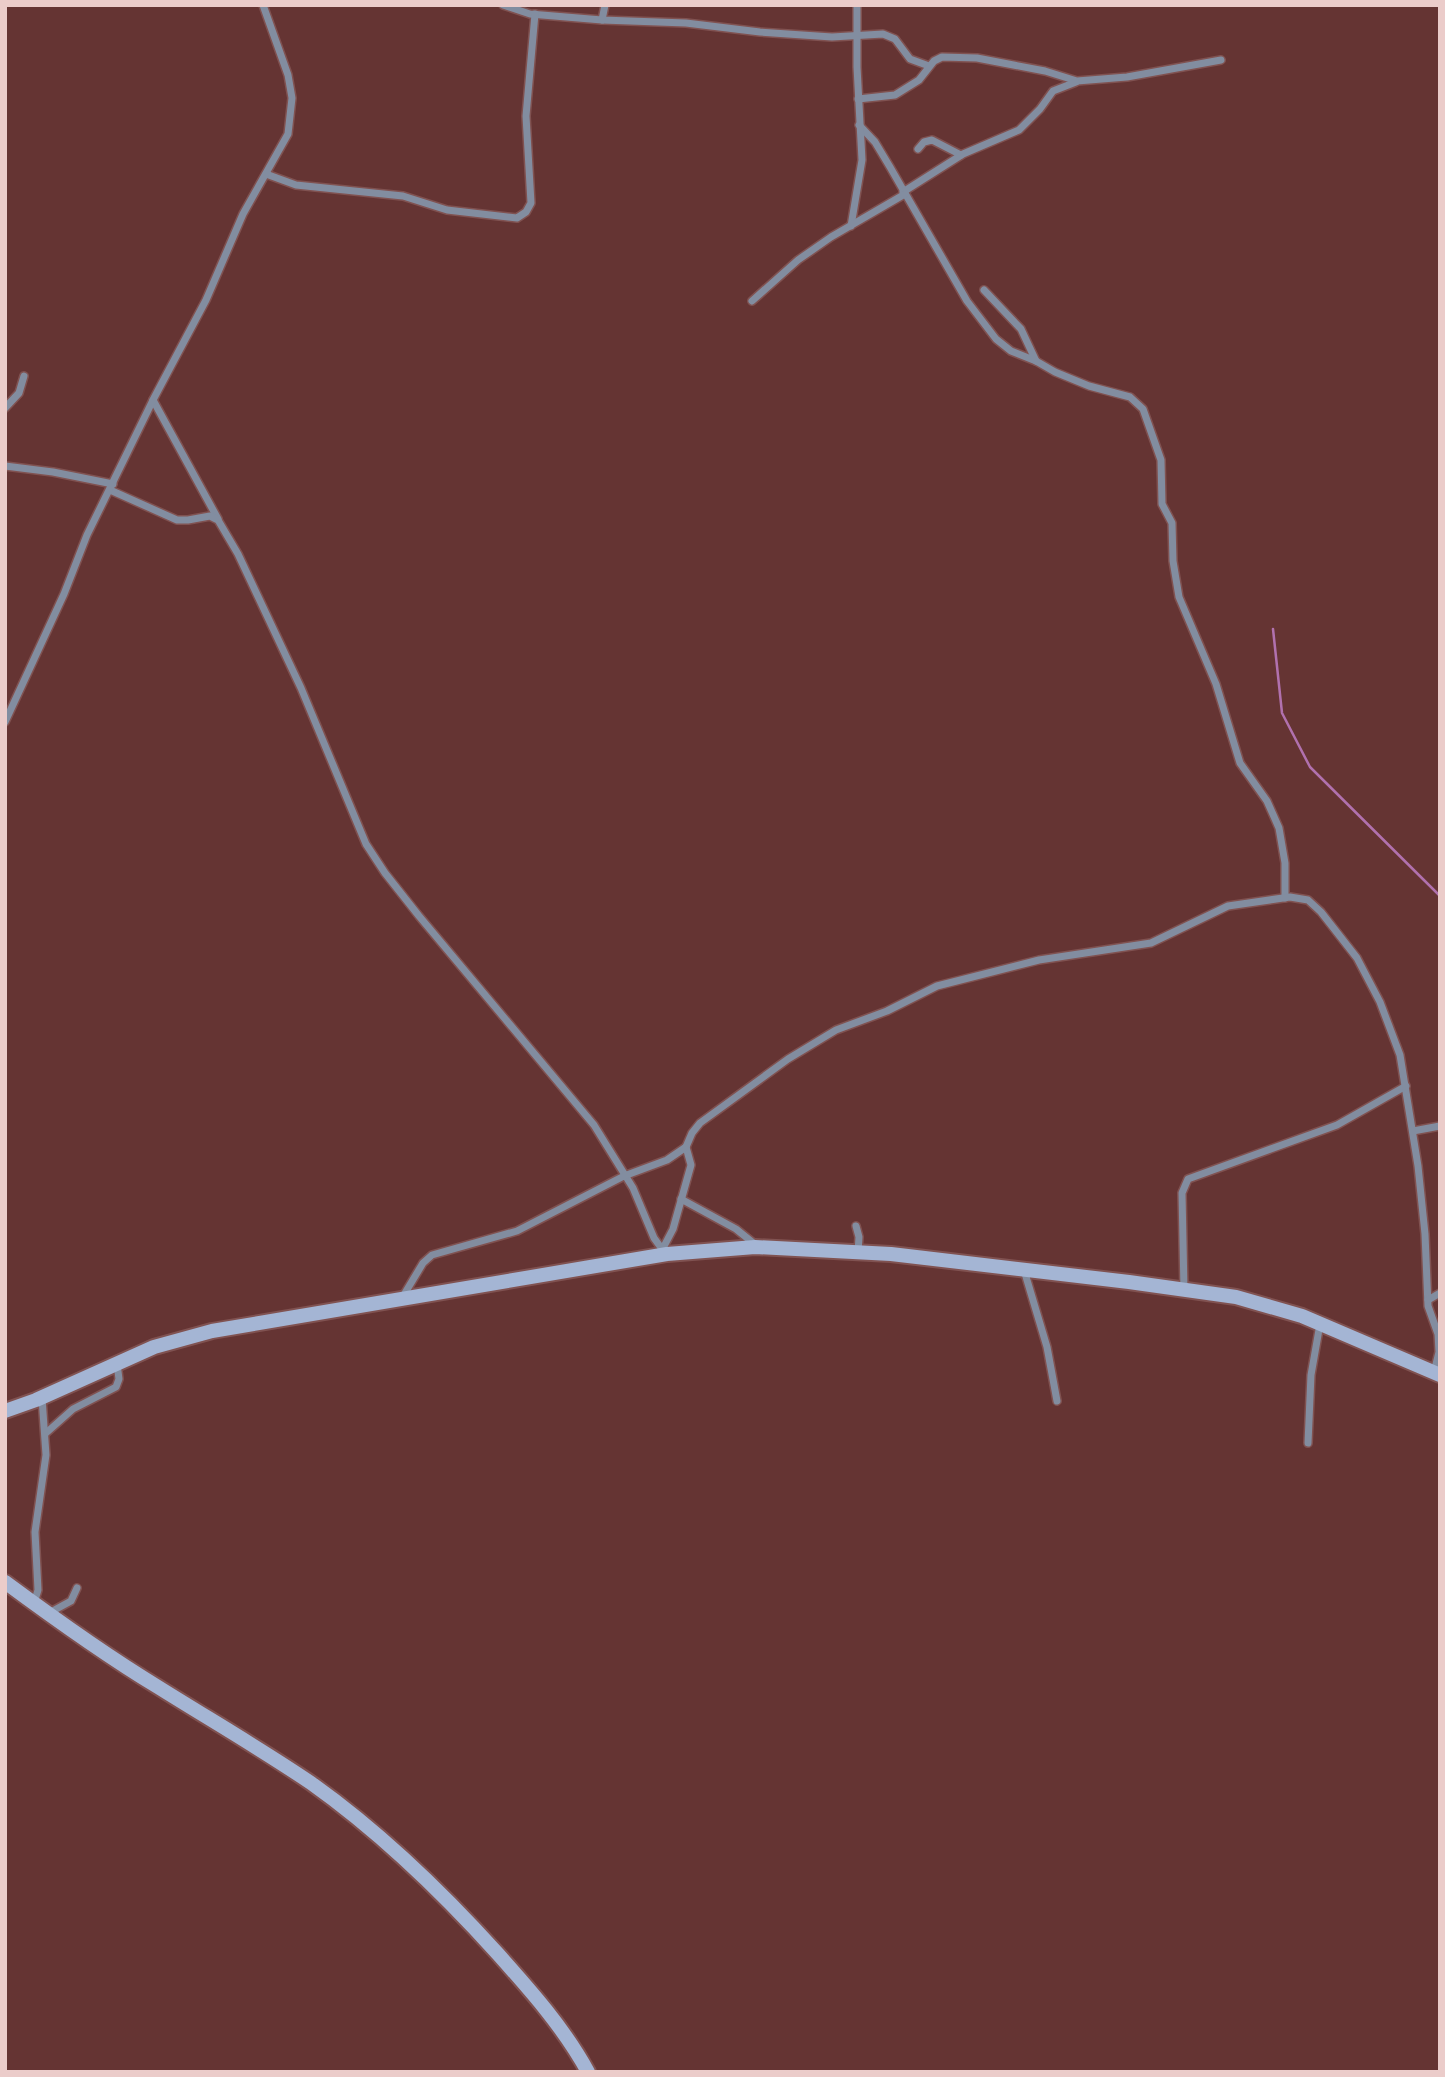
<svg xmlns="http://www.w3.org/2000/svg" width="1445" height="2077" viewBox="0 0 1445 2077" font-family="'Titillium Web',sans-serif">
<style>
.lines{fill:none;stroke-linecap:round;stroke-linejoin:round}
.stream{stroke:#b171ae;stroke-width:2.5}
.street-casing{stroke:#805251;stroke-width:10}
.secondary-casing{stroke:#805251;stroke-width:18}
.street{stroke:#828da0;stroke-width:7}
.secondary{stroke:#a4b5d4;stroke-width:14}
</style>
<rect width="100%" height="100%" fill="#653433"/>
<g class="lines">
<path class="stream" d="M1273,629L1282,713L1310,767L1440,896"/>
<defs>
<g id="street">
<path d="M503,5L530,14L602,20L686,23L760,32L832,37L883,34L895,39L910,59L929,66"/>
<path d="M602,20L605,5"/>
<path d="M858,99L895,95L919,80L934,61L942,57L977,58L1045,71L1077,81L1127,77L1221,60"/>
<path d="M859,125L875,142L890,167L967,301L996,339L1011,351L1036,361L1055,372L1089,386L1130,397L1143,409L1161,460L1162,504L1172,523L1173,561L1179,597L1216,684L1240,763L1267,801L1279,828L1285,863V898"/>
<path d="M918,149L924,142L932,140L961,155"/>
<path d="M266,174L296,185L403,196L447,210L517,218L526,212L531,203L526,116L535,14"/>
<path d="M903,192L963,154L1019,130L1040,109L1053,91L1076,82"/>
<path d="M851,226L862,160L857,67V5"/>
<path d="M984,290L1021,329L1036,361"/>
<path d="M752,301L798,260L831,237L905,194"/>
<path d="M153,400L218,519"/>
<path d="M5,408L19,393L24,376"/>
<path d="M5,466L53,472L113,484"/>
<path d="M110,490L177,520H188L210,516L218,520L238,554L301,688L366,844L385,873L419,916L594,1125L633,1188L654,1238L662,1249"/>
<path d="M5,722L64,594L87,535L154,398L206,300L243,214L288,134L292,98L288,75L263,5"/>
<path d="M1413,1131L1440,1126"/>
<path d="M681,1199L736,1229L757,1246"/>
<path d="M856,1226L859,1237L858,1252"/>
<path d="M661,1252L673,1229L691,1165L686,1147"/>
<path d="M1024,1270L1047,1347L1057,1401"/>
<path d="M1184,1290L1182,1193L1188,1179L1337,1125L1406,1086"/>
<path d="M402,1298L423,1263L432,1255L517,1231L624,1176L667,1160L686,1147L692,1133L700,1123L788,1059L836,1030L887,1011L937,986L1039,960L1151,943L1228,906L1290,897L1308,900L1321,912L1357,958L1380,1002L1400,1055L1418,1166L1425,1234L1428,1306L1438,1334L1439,1352L1434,1372"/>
<path d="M1428,1300L1440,1293"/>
<path d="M46,1433L73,1409L116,1387L119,1379L117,1364"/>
<path d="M1308,1443L1311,1375L1320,1324"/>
<path d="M34,1603L38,1590L35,1532L46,1455L42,1398"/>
<path d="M49,1613L71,1601L77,1588"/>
</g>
<g id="secondary">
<path d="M5,1411L36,1400L154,1347L212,1331L667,1254L755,1247L891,1254L1129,1282L1236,1297L1302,1316L1440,1375"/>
<path d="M5,1582C55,1619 105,1655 158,1687C209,1719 261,1749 311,1783C380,1832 442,1892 498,1954C531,1991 564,2028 588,2072"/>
</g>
</defs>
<use href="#street" class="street-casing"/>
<use href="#secondary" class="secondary-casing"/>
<use href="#street" class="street"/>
<use href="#secondary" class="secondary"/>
</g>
<rect width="1445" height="2077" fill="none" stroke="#ebccca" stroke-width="14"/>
</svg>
